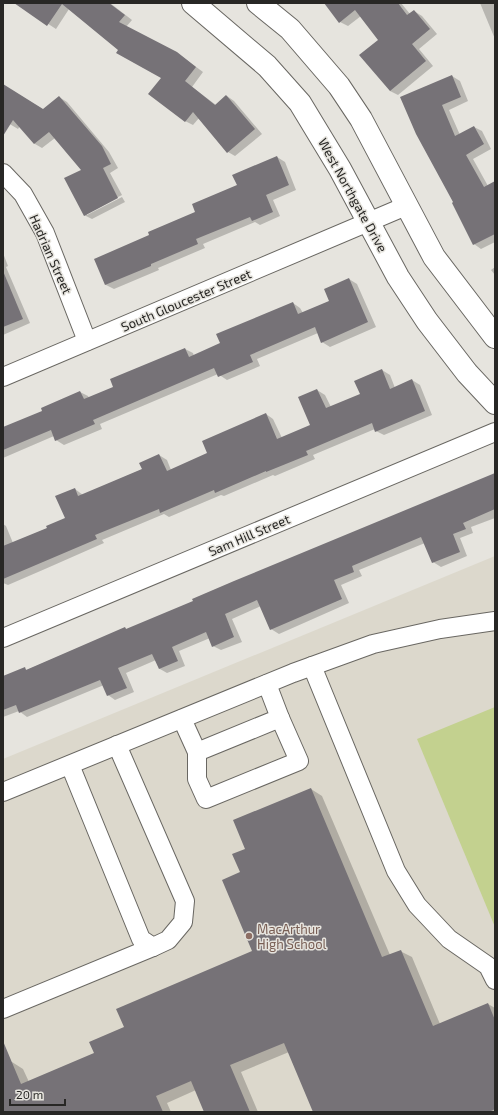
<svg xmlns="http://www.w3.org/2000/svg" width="498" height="1115" viewBox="0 0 498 1115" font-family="'Exo 2',sans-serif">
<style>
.built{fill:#dcd8cc}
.green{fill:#c3d18f}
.shadow{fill:#0003}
.building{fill:#767277}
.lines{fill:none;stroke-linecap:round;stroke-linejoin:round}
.minor-casing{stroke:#696762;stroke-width:20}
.major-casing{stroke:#696762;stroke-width:24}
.minor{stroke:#fff;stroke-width:18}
.major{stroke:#fff;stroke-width:22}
.education-dot{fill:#8d6e63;stroke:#e6e4de;stroke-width:1.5}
.labels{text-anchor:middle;stroke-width:3;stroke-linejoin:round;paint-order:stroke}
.street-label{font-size:13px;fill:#282725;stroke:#e6e4de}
.education-label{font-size:13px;fill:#785e54;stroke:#e6e4de;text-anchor:start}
</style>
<rect width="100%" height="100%" fill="#e6e4de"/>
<path class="built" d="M495,556V1112H3V759Z"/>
<path class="green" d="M495,707V927L417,739Z"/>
<g class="shadow">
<path d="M16,3H110L132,20L126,27L184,58L203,72L192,87L216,105L227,96L234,101L262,134L235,156L228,152L199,118L193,125L185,121L162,78L119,50L69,9L56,29Z"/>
<path d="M331,3H401L410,14L414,11L422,16L437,34L419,49L433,66L398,95L390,91L379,40L361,16L348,26L340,22Z"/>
<path d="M480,3H495V39Z"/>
<path d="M452,76L460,81L468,101L449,110L460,135L474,127L482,131L491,149L473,159L488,186L495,183V242L481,249L474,244L455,203L417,133Z"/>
<path d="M3,85L44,110L59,97L67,102L109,152L118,168L110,173L122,195L87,213V215L122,197L125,202L92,219L84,215L82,170L55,138L42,148L35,144L20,126L18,129L3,120Z"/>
<path d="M277,157L285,162L296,190L273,200L280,216L260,225L255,222L203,244L205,248L158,268L159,270L114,289L106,285L96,259L150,236L196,212L238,186Z"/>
<path d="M3,253L8,266L6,267L30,323L3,335Z"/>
<path d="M495,267V275L491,270Z"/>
<path d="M349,279L357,284L376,327L330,347L322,342L318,333L257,359L260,366L227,380L218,374L100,424L102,429L64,445L56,440L54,436L3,458V428L44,411L80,392L88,396L89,398L114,388L185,349L193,353L194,356L222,344L293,303L300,308L303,313L330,301Z"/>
<path d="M382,370L390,375L395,388L412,380L420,385L432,415L384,435L376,431L375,429L313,455L315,459L275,476L273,475L224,496L221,495L169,517L164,514L102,540L104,543L45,569L8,585L3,583V524L6,526L13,543L48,528L66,519L75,489L83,495L143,469L159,455L167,460L171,470L208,454L266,414L273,419L282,438L311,426L317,390L325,395L331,407L361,395Z"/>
<path d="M495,475V518L471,527L473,533L460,538L467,556L441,567L433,562L425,543L359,570L362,576L341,585L349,603L279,634L271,629L261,606L232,619L242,642L221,650L213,646L210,638L179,651L185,666L167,673L160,669L156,660L126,673L134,692L115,700L108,695L104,685L27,717L19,711L3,717V678L25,669L27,670L125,628L128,630Z"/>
<path d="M311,789L322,796L390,955L400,951L412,957L440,1024L488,1004L495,1008V1112H314L289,1052L241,1072L258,1112H205L196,1090L167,1103L171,1112H3V1063L12,1062L23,1069L29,1082L96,1054L125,1028L253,952L241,873L246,849Z"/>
</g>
<g class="building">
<path d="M14,3H109L125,15L119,22L177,52L196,67L185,81L215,105L226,95L255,129L227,153L193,112L185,122L148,94L161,78L116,53L118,50L62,4L47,26Z"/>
<path d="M324,3H398L407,15L414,10L430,29L412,44L426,61L390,91L359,55L378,40L355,10L339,23Z"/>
<path d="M452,75L461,97L442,105L455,136L474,126L484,144L466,155L484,187L495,181V234L473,245L452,203L453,202L416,134L400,97Z"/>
<path d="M3,84L43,109L59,96L102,146L111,164L103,168L118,198L84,216L64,178L81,170L49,132L34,144L13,120L3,136Z"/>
<path d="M277,156L289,185L266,195L273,212L252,221L250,217L196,239L198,244L151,264V266L105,285L94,259L149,235L148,232L195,212L192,204L237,185L232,175Z"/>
<path d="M3,271L23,319L3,327Z"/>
<path d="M349,278L368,322L321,343L315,327L250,355L253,362L218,377L214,368L93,420L95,424L55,441L51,430L3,450V427L42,411L41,408L80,391L84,399L113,387L110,379L185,348L189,357L220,343L216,334L293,302L298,314L329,301L324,289Z"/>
<path d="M382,369L390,389L412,379L425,411L375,432L372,423L306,451L308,455L266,472V471L215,493L214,490L160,513L159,509L95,535L97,539L3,579V546L47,528L46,526L65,518L55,496L75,488L78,496L142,469L139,463L159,454L167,471L207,453L202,441L266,413L277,439L310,425L298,397L317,389L326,408L360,394L354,381Z"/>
<path d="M495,473V509L463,523L466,529L453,534L460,552L432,563L421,537L352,566L354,572L334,580L342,599L270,630L257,600L225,614L234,637L212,647L206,632L172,647L178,661L159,669L152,654L118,668L127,688L107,696L100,680L19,713L16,705L3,710V676L25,667L26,670L125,627L126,629L193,601L192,599L234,581Z"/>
<path d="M311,788L382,957L401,950L433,1026L488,1003L495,1020V1109L489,1112H313L284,1043L230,1065L250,1112H204L191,1081L156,1096L163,1112H3V1041L21,1084L94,1053L89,1042L124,1027L116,1009L252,951L222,880L240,872L232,854L245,849L233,820Z"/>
</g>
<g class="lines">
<defs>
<g id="minor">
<path d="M3,173L23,194L45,233L87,341"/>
<path d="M3,377L406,206"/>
<path d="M3,638L495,432"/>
<path d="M312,666L396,871L417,905L449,939L488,966L495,980"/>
<path d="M182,719L197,752L280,718L267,684"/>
<path d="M197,752V779L206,799L299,761L280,718"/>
<path d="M70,765L141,939L153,947L168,940L183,922L185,901L117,745"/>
<path d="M3,792L293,673L373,644L440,629L495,621"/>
<path d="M3,1009L153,947"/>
</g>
<g id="major">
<path d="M193,3L267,66L300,103L340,169L398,277L427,321L467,373L495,403"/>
<path d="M258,3L290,29L339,86L361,119L434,257L495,337"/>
</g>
</defs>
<use href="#minor" class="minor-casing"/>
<use href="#major" class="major-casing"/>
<use href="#minor" class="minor"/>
<use href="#major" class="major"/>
</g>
<circle class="education-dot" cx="249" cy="936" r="4"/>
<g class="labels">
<g class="street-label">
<text transform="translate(353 195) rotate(61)" y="5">West Northgate Drive</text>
<text transform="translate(51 254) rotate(66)" y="5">Hadrian Street</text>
<text transform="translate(186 300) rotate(-23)" y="5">South Gloucester Street</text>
<text transform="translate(249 535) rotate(-23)" y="5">Sam Hill Street</text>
</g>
<g class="education-label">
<text x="257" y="934">MacArthur<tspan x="257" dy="15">High School</tspan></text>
</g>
</g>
<rect width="498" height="1115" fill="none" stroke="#282725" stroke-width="8"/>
<path d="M10 1099v6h55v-6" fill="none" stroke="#282725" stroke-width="2"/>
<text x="16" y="1099" font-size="12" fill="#282725" stroke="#e6e4de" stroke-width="3" paint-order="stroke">20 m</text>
</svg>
